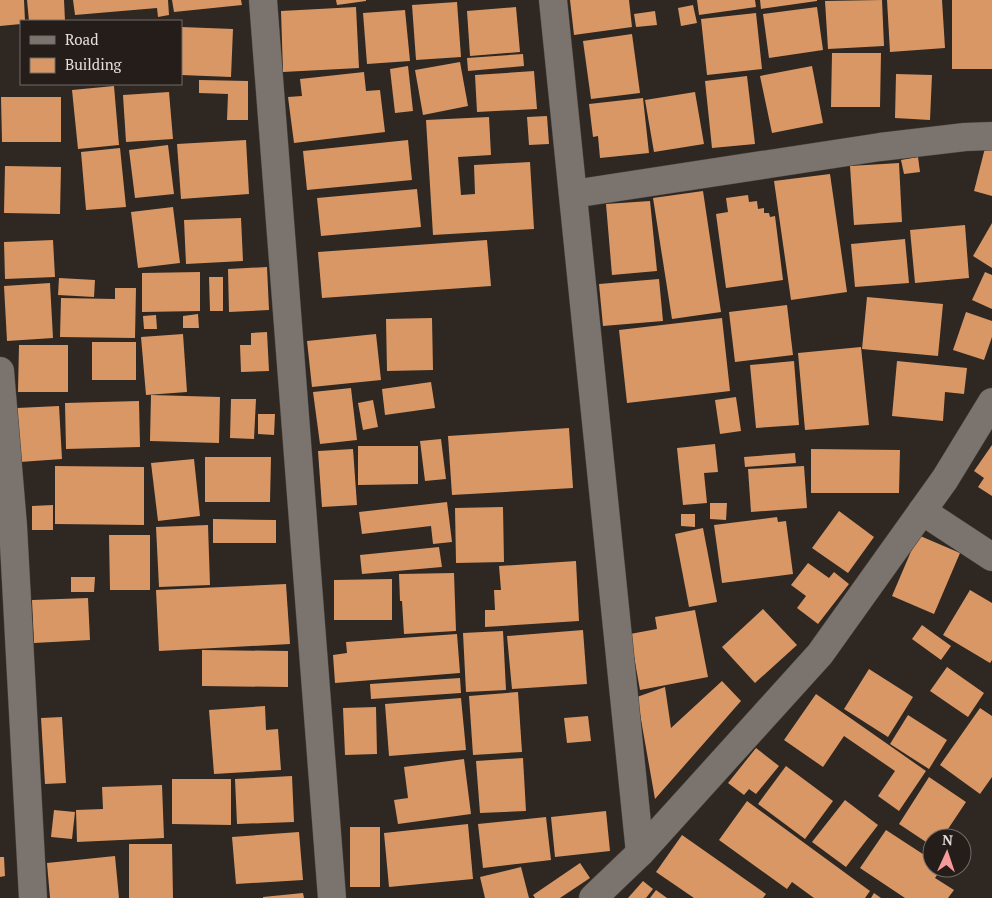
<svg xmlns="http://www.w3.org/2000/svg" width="992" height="898" viewBox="0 0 992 898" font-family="'PT Serif',serif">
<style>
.building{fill:#d99765}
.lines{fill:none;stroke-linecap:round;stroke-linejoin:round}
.minor-casing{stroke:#47423d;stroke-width:29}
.minor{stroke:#7b736d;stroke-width:28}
</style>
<rect width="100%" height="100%" fill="#2e2722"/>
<g class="building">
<path d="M0,0H24L25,21H21V24L0,26Z"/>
<path d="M27,0H64L65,21H29Z"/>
<path d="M73,0H168L169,15L158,17L157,8L75,15Z"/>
<path d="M172,0H241L242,5L174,12Z"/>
<path d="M336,0H366V1L337,5Z"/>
<path d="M570,0H629L632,27L574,35Z"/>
<path d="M697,0H755L756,7L699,15Z"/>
<path d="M760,0H817V1L761,9Z"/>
<path d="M882,0L884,46L828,49L825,1Z"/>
<path d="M887,0H942L945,48L890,52Z"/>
<rect x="952" y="0" width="40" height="69"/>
<path d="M457,2L461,57L416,60L412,5Z"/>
<path d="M693,5L697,23L681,26L678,8Z"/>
<path d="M356,7L359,68L283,72L281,11Z"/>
<path d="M516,7L520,52L470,56L467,11Z"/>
<path d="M817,7L823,50L769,58L763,14Z"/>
<path d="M405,10L410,61L367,64L363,13Z"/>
<path d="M655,11L657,25L636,27L634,14Z"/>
<path d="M756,13L762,69L707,75L701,19Z"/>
<path d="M181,27L233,29L231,77L181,75Z"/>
<path d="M632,34L640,93L591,99L583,41Z"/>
<path d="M832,53H881L880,107H831Z"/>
<path d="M523,54L524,66L468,71L467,58Z"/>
<path d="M460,62L468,106L423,115L415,70Z"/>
<path d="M408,66L413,111L395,113L390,69Z"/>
<path d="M812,66L823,123L772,133L760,76Z"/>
<path d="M534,71L537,109L477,112L475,75Z"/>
<path d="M364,72L366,91L380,90L385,132L294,143L288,97L302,96L300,79Z"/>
<path d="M896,74L932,75L930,120L895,118Z"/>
<path d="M747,76L755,144L712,148L705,81Z"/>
<path d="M199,80L248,81V120H227L228,94L199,93Z"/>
<path d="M114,86L119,145L78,149L72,90Z"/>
<path d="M169,92L173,139L126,142L123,95Z"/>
<path d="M695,92L704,144L654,152L645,100Z"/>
<path d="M1,97H61V142H2Z"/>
<path d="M643,98L649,153L600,158L598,136L593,137L589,104Z"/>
<path d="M547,116L549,144L529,145L527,117Z"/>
<path d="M489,117L491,155L458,157L461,195L475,194L474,165L530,162L534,229L433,235L426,120Z"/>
<path d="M246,140L249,194L181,199L177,144Z"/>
<path d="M408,140L412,180L307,190L303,151Z"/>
<path d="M168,145L174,194L135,198L129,150Z"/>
<path d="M120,148L126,207L86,210L81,152Z"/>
<path d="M985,148L992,150V196L974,191Z"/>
<path d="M918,157L920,172L904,174L901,160Z"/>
<path d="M899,163L902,222L854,225L850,166Z"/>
<path d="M5,166L61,167L60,214L4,213Z"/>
<path d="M830,174L847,292L791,300L774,181Z"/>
<path d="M417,189L421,227L321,236L317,198Z"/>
<path d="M703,191L721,312L672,319L653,198Z"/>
<path d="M748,195L749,202L757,201L758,209L764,208V213H769L770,217L775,216L783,280L726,288L716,214L728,212L726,198Z"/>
<path d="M650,201L657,271L612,275L606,204Z"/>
<path d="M173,207L180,263L138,268L131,212Z"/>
<path d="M241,218L243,261L186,264L184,220Z"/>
<path d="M992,223V268L973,256Z"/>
<path d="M965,225L969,278L915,283L910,230Z"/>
<path d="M905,239L909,283L855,287L851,244Z"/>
<path d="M53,240L55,277L5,279L4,242Z"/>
<path d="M487,240L491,286L322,298L318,252Z"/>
<path d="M267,267L269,310L229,312L228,269Z"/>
<path d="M200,272V311L142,312V273Z"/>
<path d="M985,272L992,275V309L972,300Z"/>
<path d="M209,277H223V311H210Z"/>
<path d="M59,278L95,280L94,297L58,295Z"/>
<path d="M659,279L663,321L603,326L599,284Z"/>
<path d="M50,283L53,338L7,341L4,286Z"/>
<path d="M115,288H136L135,338L60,337L61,298L115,299Z"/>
<path d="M867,297L943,304L938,356L862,349Z"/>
<path d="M787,305L793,355L735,362L729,312Z"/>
<path d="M966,312L992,321V337L984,360L953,350Z"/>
<path d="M198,314L199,328H183V316Z"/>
<path d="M156,315L157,329H144L143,316Z"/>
<path d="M432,318L433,370L387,371L386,319Z"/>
<path d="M722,318L730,391L627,403L619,330Z"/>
<path d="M267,332L269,371L241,372L240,345H251V333Z"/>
<path d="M183,334L187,392L146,395L141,337Z"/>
<path d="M376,334L381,380L312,387L307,341Z"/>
<rect x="92" y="342" width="44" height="38"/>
<path d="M19,345H68V392H18Z"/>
<path d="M861,347L869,425L805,430L798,353Z"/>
<path d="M794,361L799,425L756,428L750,365Z"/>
<path d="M897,361L967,368L964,394L945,392L943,421L892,416Z"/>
<path d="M431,382L435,408L385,415L382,389Z"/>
<path d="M351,388L357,440L320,444L313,392Z"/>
<path d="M151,395L220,397L219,443L150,441Z"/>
<path d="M736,397L741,431L720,434L715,400Z"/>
<path d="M231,399H256L254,439L230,438Z"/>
<path d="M373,400L378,427L363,430L358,403Z"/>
<path d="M139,401L140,447L66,449L65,403Z"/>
<path d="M59,406L62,459L20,462L17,408Z"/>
<path d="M258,414H275L274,435L258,434Z"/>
<path d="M569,428L573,488L452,495L448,436Z"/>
<path d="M441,439L446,479L425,481L420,441Z"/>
<path d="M715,444L718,472L704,473L707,503L683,505L677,448Z"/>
<path d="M992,445V496L978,487L984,478L974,471Z"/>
<path d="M358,446H418V484L358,485Z"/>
<path d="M353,449L357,505L322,507L318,451Z"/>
<path d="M811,449L900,450L899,493H811Z"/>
<path d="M795,453L796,463L745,467L744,457Z"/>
<path d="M205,457H271L270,502H205Z"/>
<path d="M194,459L200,516L158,521L151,463Z"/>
<path d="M55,466L144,467V525L55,524Z"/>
<path d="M804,466L807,508L751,512L748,469Z"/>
<path d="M447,502L452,542L433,544L431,526L362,534L359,512Z"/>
<path d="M710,503H727L726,520L710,519Z"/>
<path d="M53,505V530H32V506Z"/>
<path d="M503,507L504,562L456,563L455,508Z"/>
<path d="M839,511L874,537L848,573L812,548Z"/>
<path d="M681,514H695V527L681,526Z"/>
<path d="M777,517L778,522L786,521L793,574L722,583L714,525Z"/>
<path d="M213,519L276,520V543H213Z"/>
<path d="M208,525L210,585L159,587L156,527Z"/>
<path d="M703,528L717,602L689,607L675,534Z"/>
<path d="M109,535H150V590H110Z"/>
<path d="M918,535L960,553L934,614L892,596Z"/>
<path d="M439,547L442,567L362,574L360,555Z"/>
<path d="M576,561L579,621L485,627V610H495L494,590H501L499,566Z"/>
<path d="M808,563L829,578L834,572L849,584L818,624L797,608L806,596L791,585Z"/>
<path d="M454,573L456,631L404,634L402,601H400L399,574Z"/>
<path d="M71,577H95L94,592H71Z"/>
<path d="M392,579V620H334V580Z"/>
<path d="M286,584L290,644L159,651L156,590Z"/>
<path d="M970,590L992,603V660L990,663L943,635Z"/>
<path d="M88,598L90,640L34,643L32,600Z"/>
<path d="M763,609L797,645L755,683L722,647Z"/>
<path d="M695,610L708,677L640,690L630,634L657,629L655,617Z"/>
<path d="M922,625L951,646L941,660L912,639Z"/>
<path d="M583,630L587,684L512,689L507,636Z"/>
<path d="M503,631L506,690L466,692L463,633Z"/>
<path d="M457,634L460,673L335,683L333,655L347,653L346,642Z"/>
<path d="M202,650L288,651V687L202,686Z"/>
<path d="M947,667L984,693L968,717L930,691Z"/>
<path d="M869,669L913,697L888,737L844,709Z"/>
<path d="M460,678L461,693L371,699L370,684Z"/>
<path d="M722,681L741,701L655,799L637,697L665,687L671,728Z"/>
<path d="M518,692L522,752L473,755L469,696Z"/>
<path d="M816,694L926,771L899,811L878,796L895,771L844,736L823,767L784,740Z"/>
<path d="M461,698L466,750L389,756L385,704Z"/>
<path d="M265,706L266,730L278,729L281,770L214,774L209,710Z"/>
<path d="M376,707L377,754L345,755L343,708Z"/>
<path d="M980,708L992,716V777L980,794L940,765Z"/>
<path d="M908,715L947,740L929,769L890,744Z"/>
<path d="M588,716L591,741L567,743L564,718Z"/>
<path d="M62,717L66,783L45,784L41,718Z"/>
<path d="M756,748L779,766L756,794L749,789L744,795L728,783Z"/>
<path d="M523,758L526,811L480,813L476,761Z"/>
<path d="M464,759L471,814L398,824L394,800L408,798L404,767Z"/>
<path d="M786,766L833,801L805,839L758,804Z"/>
<path d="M292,776L294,822L237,824L235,779Z"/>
<path d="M929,777L966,802L942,838H932V846L899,824Z"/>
<path d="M172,779H231V825L172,824Z"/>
<path d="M162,785L164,838L77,842L76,810L103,809L102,787Z"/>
<path d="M845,800L878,825L846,867L812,842Z"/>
<path d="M747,801L870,891L865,898H814L792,882L787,889L719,840Z"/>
<path d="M54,810L75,812L72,839L51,837Z"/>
<path d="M606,811L610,851L555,857L551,817Z"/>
<path d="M546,817L551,860L483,868L478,824Z"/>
<path d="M468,824L473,879L389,887L384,833Z"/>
<rect x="350" y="827" width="30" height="60"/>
<path d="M886,830L932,860V868H942L935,878L954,890L948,898H905L860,868Z"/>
<path d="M299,832L303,880L236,884L232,837Z"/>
<path d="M682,835L766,894L763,898H694L656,872Z"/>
<path d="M129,844H172L173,898H129Z"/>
<path d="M115,856L119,898H50L47,863Z"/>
<path d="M0,857H4L5,876L0,877Z"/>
<path d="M580,863L590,878L560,898H535L533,895Z"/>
<path d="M521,867L529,898H485L480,877Z"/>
<path d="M643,881L653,889L646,898H628Z"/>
<path d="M656,890L667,898H650Z"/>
<path d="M303,893L304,898H263V897Z"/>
<path d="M874,893L881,898H871Z"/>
</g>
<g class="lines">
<defs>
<g id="minor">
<path d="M263,0L332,898"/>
<path d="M553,0L640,853"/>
<path d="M573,194L880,147L965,137L992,136"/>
<path d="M0,371L13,526L33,898"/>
<path d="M922,511L992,557"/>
<path d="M593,898L640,853L820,654L945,479L992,402"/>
</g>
</defs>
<use href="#minor" class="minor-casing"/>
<use href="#minor" class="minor"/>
</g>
<rect x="20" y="20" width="162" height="65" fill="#241d19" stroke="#716b67"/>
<rect x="30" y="36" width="25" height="8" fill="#7b736d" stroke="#716b67"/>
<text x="65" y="45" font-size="15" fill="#e4e0dc">Road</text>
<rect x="30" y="58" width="25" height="15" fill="#d99765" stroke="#716b67"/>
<text x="65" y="70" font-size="15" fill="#e4e0dc">Building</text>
<g transform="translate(947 853) rotate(3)"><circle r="24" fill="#241d19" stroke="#716b67"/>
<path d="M0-4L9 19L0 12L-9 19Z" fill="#f59b9b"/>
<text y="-8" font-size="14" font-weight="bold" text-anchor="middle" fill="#e4e0dc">N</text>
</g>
</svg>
